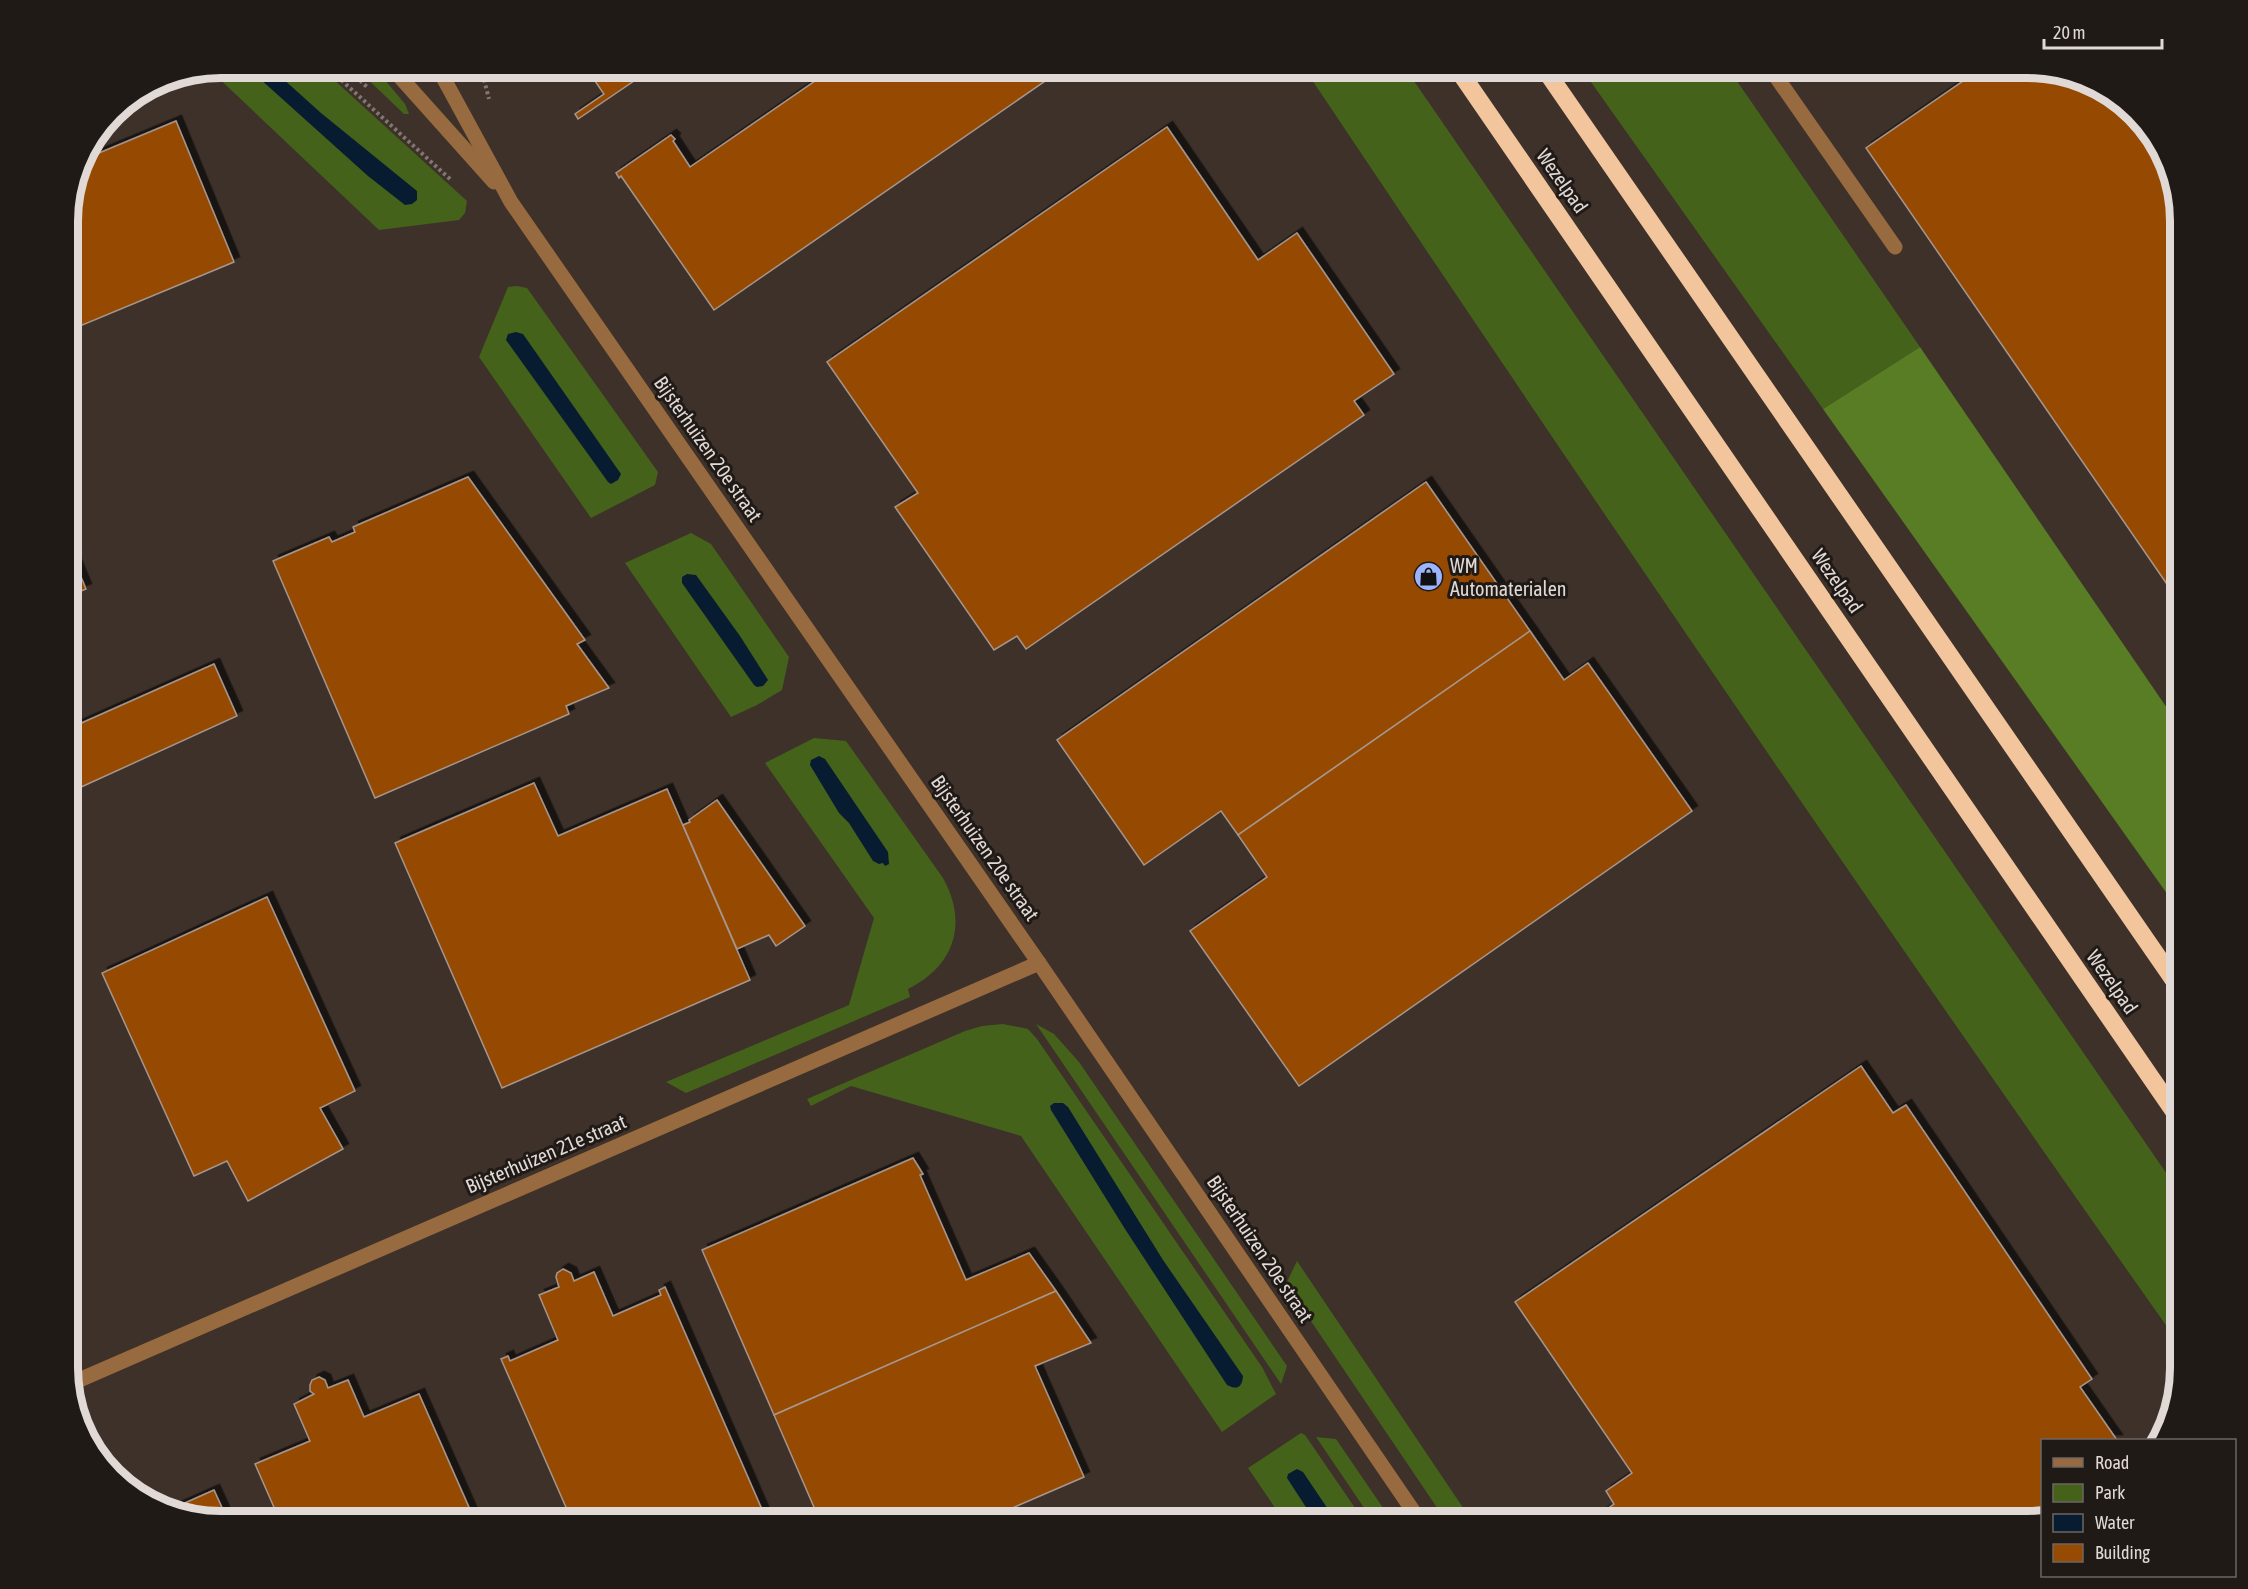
<svg xmlns="http://www.w3.org/2000/svg" width="2248" height="1589" viewBox="0 0 2248 1589" font-family="'Asap Condensed',sans-serif">
<style>
.green{fill:#45621b}
.forest{fill:#597d24}
.water{fill:#071c31}
.building{fill:#964a02;stroke:#a5968e;stroke-width:1.5;filter:url(#shadow)}
.lines{fill:none;stroke-linecap:round;stroke-linejoin:round}
.path{stroke:#817771;stroke-width:4;stroke-dasharray:3 3;stroke-linecap:butt}
.minor{stroke:#986a3f;stroke-width:15}
.highway{stroke:#f2c59d;stroke-width:18}
.labels{text-anchor:middle;stroke-width:6;stroke-linejoin:round;paint-order:stroke}
.street-label{font-size:20px;fill:#e1d9d5;stroke:#201a17}
.poi-label{font-size:20px;fill:#e1d9d5;stroke:#201a17;text-anchor:start}
.rim{fill:none;stroke:#e1d9d5;stroke-width:8}
</style>
<defs>
<filter id="shadow"><feDropShadow dx="5.5" dy="-5.5" stdDeviation="0" flood-color="#0009"/></filter>
</defs>
<rect width="100%" height="100%" fill="#3d312a"/>
<g class="green">
<path d="M221,68H321L467,201L465,213L459,220L379,230L210,70Z"/>
<path d="M356,68H375L405,104L409,114H404Z"/>
<path d="M1304,68H1405L2180,1193V1345C1882,924 1591,497 1304,68Z"/>
<path d="M1581,68H1728L1920,347L1823,409Z"/>
<path d="M517,286L527,288L658,472L655,485L591,518L479,357L508,287Z"/>
<path d="M691,533L711,544L789,657L782,690L757,705L731,717L625,563Z"/>
<path d="M814,738L846,741L943,878C968,923 955,966 908,989L910,997L686,1093L666,1082L849,1005L874,918L765,763Z"/>
<path d="M1003,1024L1028,1029L1037,1039L1262,1367L1276,1394L1222,1432L1021,1136L851,1086L811,1106L807,1099L965,1031L982,1026Z"/>
<path d="M1036,1024L1054,1034L1079,1062L1287,1366L1281,1384Z"/>
<path d="M1297,1261L1472,1521H1446L1286,1284Z"/>
<path d="M1301,1433L1305,1435L1364,1521H1284L1248,1468Z"/>
<path d="M1316,1437L1336,1439L1392,1521H1373Z"/>
</g>
<path class="forest" d="M1920,347L2180,727V912L1823,409Z"/>
<g class="water">
<path d="M248,68H271L321,113L417,191V200L412,204L405,205L368,176Z"/>
<path d="M516,332L523,334L621,474L618,480L611,484L608,482L506,340L508,334Z"/>
<path d="M687,574L696,575L740,636L768,680L763,686L757,687L754,685L682,583V577Z"/>
<path d="M819,756L825,759L888,852L889,864L885,866L883,863L879,864L873,861L849,823L839,813L810,765L811,760Z"/>
<path d="M1054,1103H1063L1068,1107L1163,1260L1243,1376C1242,1388 1237,1390 1227,1385L1125,1229L1051,1110L1050,1106Z"/>
<path d="M1297,1469L1303,1472L1336,1521H1315L1287,1478L1288,1474Z"/>
</g>
<g class="building">
<path d="M586,68H653L578,119L575,114L604,94Z"/>
<path d="M834,68H1064L714,310L621,176L619,178L616,173L671,135L675,139L673,141L690,167Z"/>
<path d="M1982,68H2027L2076,76L2120,99L2164,153L2180,221V603L1866,148Z"/>
<path d="M176,121L234,262L68,331V211L82,160Z"/>
<path d="M1167,127L1258,260L1297,233L1394,374L1354,401L1364,415L1026,649L1017,636L994,650L895,507L918,493L827,362Z"/>
<path d="M468,477L585,640L577,644L609,688L566,706L569,714L375,798L273,561L329,537L332,542L355,532L353,527Z"/>
<path d="M1426,482L1530,631L1238,835L1221,811L1144,865L1057,740Z"/>
<path d="M68,546L86,589L68,596Z"/>
<path d="M1530,631L1564,680L1588,663L1692,811L1299,1086L1190,931L1267,877L1238,835Z"/>
<path d="M214,664L237,716L68,793V729Z"/>
<path d="M534,783L558,836L667,789L750,980L502,1088L395,843Z"/>
<path d="M717,800L805,926L776,946L769,935L737,949L683,825L690,822L689,820Z"/>
<path d="M267,897L355,1091L320,1108L343,1149L248,1201L227,1161L194,1176L102,973Z"/>
<path d="M1861,1066L1893,1113L1906,1105L2092,1379L2080,1387L2117,1440H2042V1518L2027,1522L1591,1521L1614,1504L1606,1491L1632,1473L1515,1302Z"/>
<path d="M913,1158L923,1174L920,1175L966,1280L1029,1253L1056,1291L774,1415L702,1250Z"/>
<path d="M563,1269L571,1273L574,1281L594,1272L613,1316L661,1295L659,1290L665,1287L767,1521H572L501,1359L508,1356L510,1361L558,1340L539,1295L559,1287L556,1277L557,1273Z"/>
<path d="M1056,1291L1091,1343L1035,1366L1084,1477L982,1521H820L774,1415Z"/>
<path d="M319,1377L325,1380L328,1388L348,1380L364,1417L419,1394L475,1521H280L255,1464L310,1441L294,1404L314,1394L310,1391V1385L312,1380Z"/>
<path d="M214,1490L228,1521L172,1513L167,1511Z"/>
</g>
<g class="lines">
<g class="path">
<path d="M328,68L451,180"/>
<path d="M347,68L368,88"/>
<path d="M481,68L489,99"/>
</g>
<g class="minor">
<path d="M392,68L494,182"/>
<path d="M438,68L511,202L1039,963L1420,1521"/>
<path d="M1770,68L1895,247"/>
<path d="M70,1384L1039,963"/>
</g>
<g class="highway">
<path d="M1457,68L2180,1120"/>
<path d="M1544,68L2180,989"/>
</g>
</g>
<defs>
<symbol id="shop-disc" viewBox="-11 -11 22 22"><circle r="9.5" fill="#9cb4fd" stroke="#201a17"/><path d="M-5-2.5h2.3a2.7 3.5 0 0 1 5.4 0H5L5.5 6h-11ZM-1.5-2.5h3a1.5 2.3 0 0 0-3 0Z" fill="#111"/></symbol>
</defs>
<g fill-rule="evenodd">
<use href="#shop-disc" x="1412" y="560" width="33" height="33"/>
</g>
<g class="labels">
<g class="street-label">
<text transform="translate(1562 181) rotate(55)" y="7">Wezelpad</text>
<text transform="translate(708 449) rotate(55)" y="7">Bijsterhuizen 20e straat</text>
<text transform="translate(1837 581) rotate(55)" y="7">Wezelpad</text>
<text transform="translate(985 848) rotate(55)" y="7">Bijsterhuizen 20e straat</text>
<text transform="translate(2112 982) rotate(55)" y="7">Wezelpad</text>
<text transform="translate(546 1154) rotate(-23)" y="7">Bijsterhuizen 21e straat</text>
<text transform="translate(1260 1249) rotate(56)" y="7">Bijsterhuizen 20e straat</text>
</g>
<g class="poi-label">
<text x="1450" y="573">WM<tspan x="1450" dy="23">Automaterialen</tspan></text>
</g>
</g>
<path d="M0 0H2248V1589H0ZM221 78H2027A143 143 0 0 1 2170 221V1368A143 143 0 0 1 2027 1511H221A143 143 0 0 1 78 1368V221A143 143 0 0 1 221 78Z" fill="#201a17" fill-rule="evenodd"/>
<path class="rim" d="M221 78H2027A143 143 0 0 1 2170 221V1368A143 143 0 0 1 2027 1511H221A143 143 0 0 1 78 1368V221A143 143 0 0 1 221 78Z"/>
<rect x="2041" y="1439" width="195" height="138" fill="#201a17" stroke="#6d6663" stroke-width="1.5"/>
<rect x="2053" y="1458" width="30" height="9" fill="#986a3f" stroke="#6d6663" stroke-width="1.5"/>
<text x="2095" y="1469" font-size="18" fill="#e1d9d5">Road</text>
<rect x="2053" y="1484" width="30" height="18" fill="#45621b" stroke="#6d6663" stroke-width="1.5"/>
<text x="2095" y="1499" font-size="18" fill="#e1d9d5">Park</text>
<rect x="2053" y="1514" width="30" height="18" fill="#071c31" stroke="#6d6663" stroke-width="1.5"/>
<text x="2095" y="1529" font-size="18" fill="#e1d9d5">Water</text>
<rect x="2053" y="1544" width="30" height="18" fill="#964a02" stroke="#6d6663" stroke-width="1.5"/>
<text x="2095" y="1559" font-size="18" fill="#e1d9d5">Building</text>
<path d="M2044 39v9h118v-9" fill="none" stroke="#e1d9d5" stroke-width="3"/>
<text x="2053" y="39" font-size="18" fill="#e1d9d5" stroke="#201a17" stroke-width="4.5" paint-order="stroke">20 m</text>
</svg>
